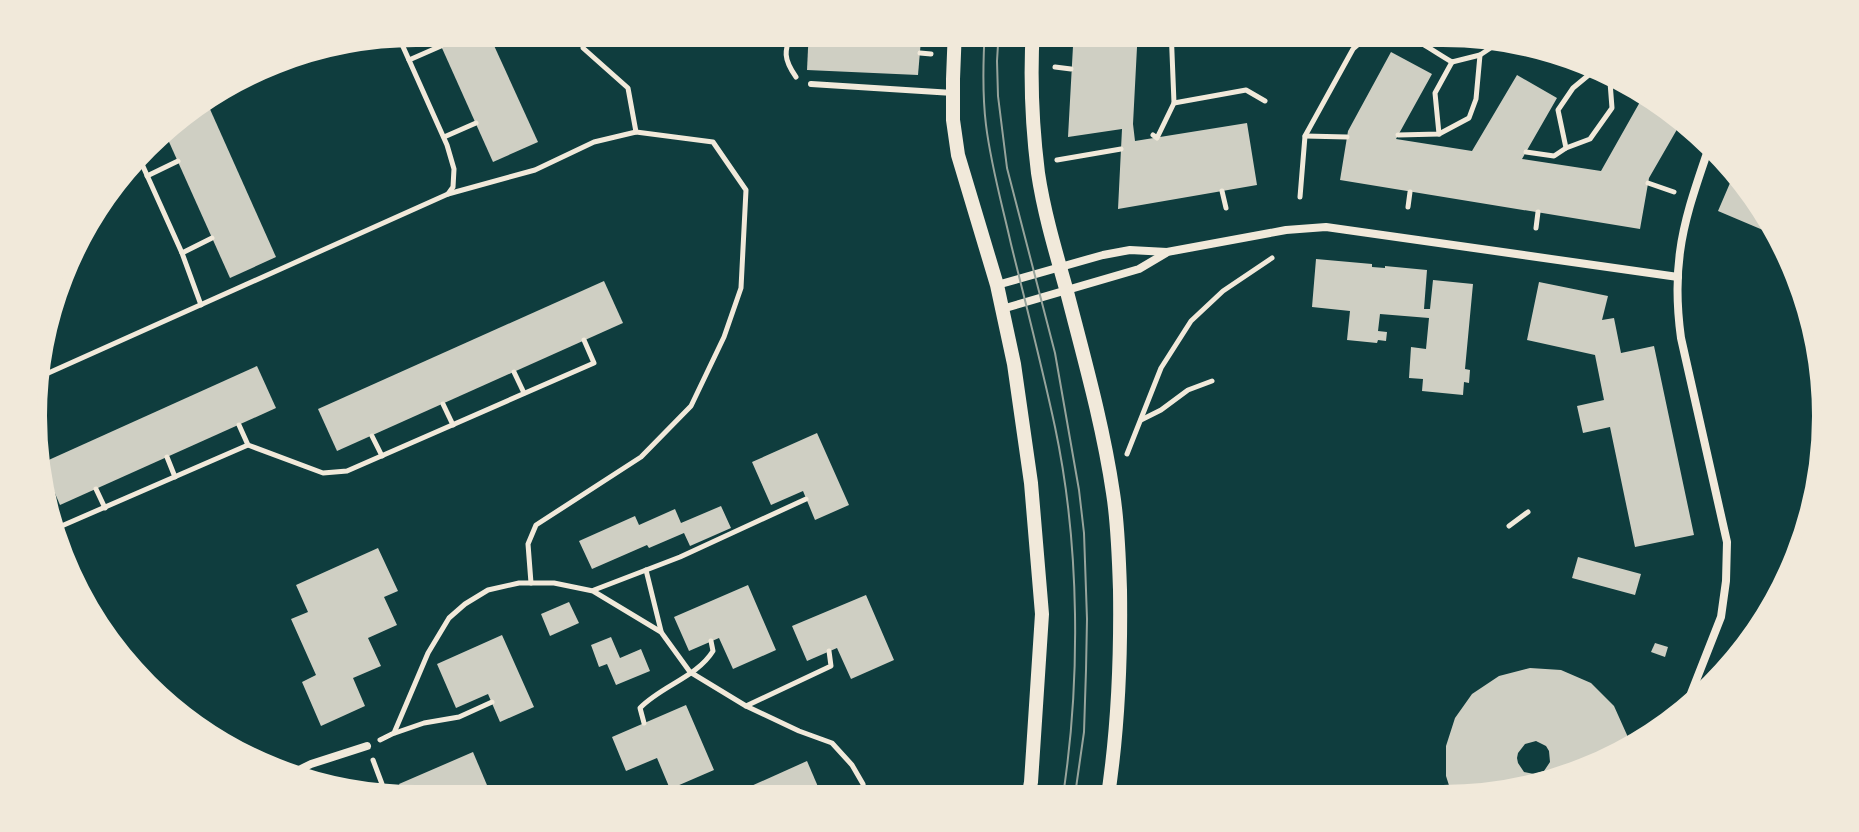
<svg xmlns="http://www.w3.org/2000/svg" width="1859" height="832" viewBox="0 0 1859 832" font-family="'IBM Plex Sans',sans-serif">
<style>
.building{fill:#cfcfc3;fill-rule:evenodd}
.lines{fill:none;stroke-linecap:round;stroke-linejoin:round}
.path{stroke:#f1e9da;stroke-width:5}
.service{stroke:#f1e9da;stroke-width:6}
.minor{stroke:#f1e9da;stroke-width:8}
.tertiary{stroke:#f1e9da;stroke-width:14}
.tram{stroke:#97a49c;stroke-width:2}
.rim{fill:none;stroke:#f1e9da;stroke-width:10}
</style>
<rect width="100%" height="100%" fill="#0f3d3e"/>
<g class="building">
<path d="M433,28H486L538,142L493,162Z"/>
<path d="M809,28H922L918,75L807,70Z"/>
<path d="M1074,28H1138L1133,124L1135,141L1247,123L1257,185L1118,209L1122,129L1068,137Z"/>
<path d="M1391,52L1432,74L1396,139L1472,151L1517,75L1557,98L1522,159L1601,171L1645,93L1683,119L1649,178L1640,229L1340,180L1348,131Z"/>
<path d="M205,98L276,257L230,278L161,124Z"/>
<path d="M1736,169L1749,189L1782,238L1718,211Z"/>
<path d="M1316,259L1372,264V267L1385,268V266L1427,270L1424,309H1430L1433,280L1473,284L1465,369L1470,370L1469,383L1464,382L1463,395L1422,391L1423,379L1409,378L1411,347L1426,349L1429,318L1380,314L1378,331L1387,332L1386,341L1378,340L1377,343L1347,340L1350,311L1312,307Z"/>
<path d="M604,281L623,323L337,451L318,409Z"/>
<path d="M1539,282L1608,296L1602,320L1614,318L1621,353L1654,346L1694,535L1635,547L1610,427L1583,433L1577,406L1604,400L1595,355L1527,340Z"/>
<path d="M257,366L276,408L60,505L42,463Z"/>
<path d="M817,433L849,505L815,520L803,491L771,505L752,462Z"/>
<path d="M721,506L731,528L690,546L684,533L649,548L647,545L592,569L579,541L635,516L639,525L675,509L681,523Z"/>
<path d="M378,548L398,591L384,597L397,625L368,638L381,666L353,678L365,706L321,726L302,682L316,675L291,619L308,612L296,585Z"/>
<path d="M1578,557L1641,574L1635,595L1572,578Z"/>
<path d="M748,585L776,650L733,669L719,638L689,651L674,617Z"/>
<path d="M866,595L894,660L851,679L837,648L807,661L792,626Z"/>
<path d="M569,602L579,623L550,636L541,614Z"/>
<path d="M502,635L534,707L500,722L488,694L456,708L437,664Z"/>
<path d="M611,637L620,658L641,649L650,671L616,685L607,664L599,667L591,645Z"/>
<path d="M1655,643L1668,647L1665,657L1651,652Z"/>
<path d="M1530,668L1561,670L1591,683L1614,706L1627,735L1630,752L1592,774L1494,801H1454L1446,776V746L1455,718L1472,694L1499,676ZM1536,741L1546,746L1549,751L1550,762L1544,771L1534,774L1524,772L1518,763L1517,758L1518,753L1525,744Z"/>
<path d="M686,705L714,770L670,789L657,758L626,771L612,737Z"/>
<path d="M473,752L495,804H416L407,802L399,784Z"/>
<path d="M807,761L825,803H746L740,791Z"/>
</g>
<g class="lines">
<g class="path">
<path d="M573,28L581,44"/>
<path d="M792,28C785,51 782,57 796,77"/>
<path d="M1171,28L1174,103"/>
<path d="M1137,43L1170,44"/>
<path d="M920,53L931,54"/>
<path d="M409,60L441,46"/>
<path d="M1055,67L1071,69"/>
<path d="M1439,134L1469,118L1476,99L1480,55L1495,45L1528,46L1571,56L1592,58"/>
<path d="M1153,135L1157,138L1174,103L1246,90L1265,101"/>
<path d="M1398,135L1439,134L1435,93L1452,62"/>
<path d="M1305,136L1347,137"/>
<path d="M444,137L476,123"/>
<path d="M1566,148L1590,139L1612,108L1609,69"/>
<path d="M1526,152L1554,156L1566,148L1558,110L1573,88L1602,64"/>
<path d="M137,153L182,253L201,305"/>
<path d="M1057,160L1121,149"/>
<path d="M147,176L178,161"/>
<path d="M1648,183L1674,192"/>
<path d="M1222,191L1226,208"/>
<path d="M448,194L535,170L594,142L636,132"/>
<path d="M1300,197L1305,136L1353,49C1390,15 1416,41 1452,62L1480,55"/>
<path d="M1408,207L1410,192"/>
<path d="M1536,228L1538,212"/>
<path d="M182,253L212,238"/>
<path d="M514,372L524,393"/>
<path d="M35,379L448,194L453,187L454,169L447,145L396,31"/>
<path d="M443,404L453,425"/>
<path d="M1141,420L1161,410L1188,390L1212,381"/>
<path d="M239,425L248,445"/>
<path d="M372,436L382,456"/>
<path d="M1127,454L1161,368L1191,321L1223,291L1272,258"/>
<path d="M167,457L175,477"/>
<path d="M96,489L105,508"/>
<path d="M1509,526L1528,512"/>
<path d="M50,531L248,445L323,473L347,471L594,363L584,340"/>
<path d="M646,570L661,631"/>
<path d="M531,583L528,544L536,525L641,457L691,406L724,337L741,288L746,190L713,142L636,132L628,88L583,48V28"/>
<path d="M594,590L680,557L806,499"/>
<path d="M1720,665L1727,676"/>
<path d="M746,706L831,666L829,651"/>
<path d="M644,723L640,708C661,686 697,677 713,651L711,641"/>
<path d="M395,733L424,723L459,717L492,702"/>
<path d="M380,740L394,733L428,653L449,618L465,604L488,590L519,583H554L593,591L661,632L690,672L746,706L799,731L832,743L852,765L863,784L866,803"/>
<path d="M373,760L382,784L384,798"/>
</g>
<path class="service" d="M811,84L953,93"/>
<g class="minor">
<path d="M997,285L1103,255L1130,250L1167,252L1286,230L1326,227L1678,277"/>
<path d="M1002,309L1139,269L1166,253"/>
<path d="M1679,724L1721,617L1726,581L1727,542L1681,338C1677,309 1676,281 1680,252C1685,213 1700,175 1712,138"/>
<path d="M283,778L311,764L367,746"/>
</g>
<g class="tertiary">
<path d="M955,28L953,79V120L958,155L997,285L1014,364L1031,483L1042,614L1031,782L1027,802"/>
<path d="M1033,28C1030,76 1032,125 1038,173C1044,213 1056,253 1067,292C1084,358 1103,425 1113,493C1118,524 1119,558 1120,590C1121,661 1118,732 1107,802"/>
</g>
<g class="tram">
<path d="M985,28C983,61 982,93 986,125C991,166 1002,204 1011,244C1026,305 1042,366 1055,427C1080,545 1081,683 1062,802"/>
<path d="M999,28L997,61L998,96L1007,168L1055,353L1079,490L1084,533L1087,619L1086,670L1084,732L1074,802"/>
</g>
</g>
<path d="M0 0H1859V832H0ZM416 42H1443A374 374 0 0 1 1817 416V416A374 374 0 0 1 1443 790H416A374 374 0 0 1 42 416V416A374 374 0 0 1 416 42Z" fill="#f1e9da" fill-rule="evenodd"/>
<path class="rim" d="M416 42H1443A374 374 0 0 1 1817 416V416A374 374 0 0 1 1443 790H416A374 374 0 0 1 42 416V416A374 374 0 0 1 416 42Z"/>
</svg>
